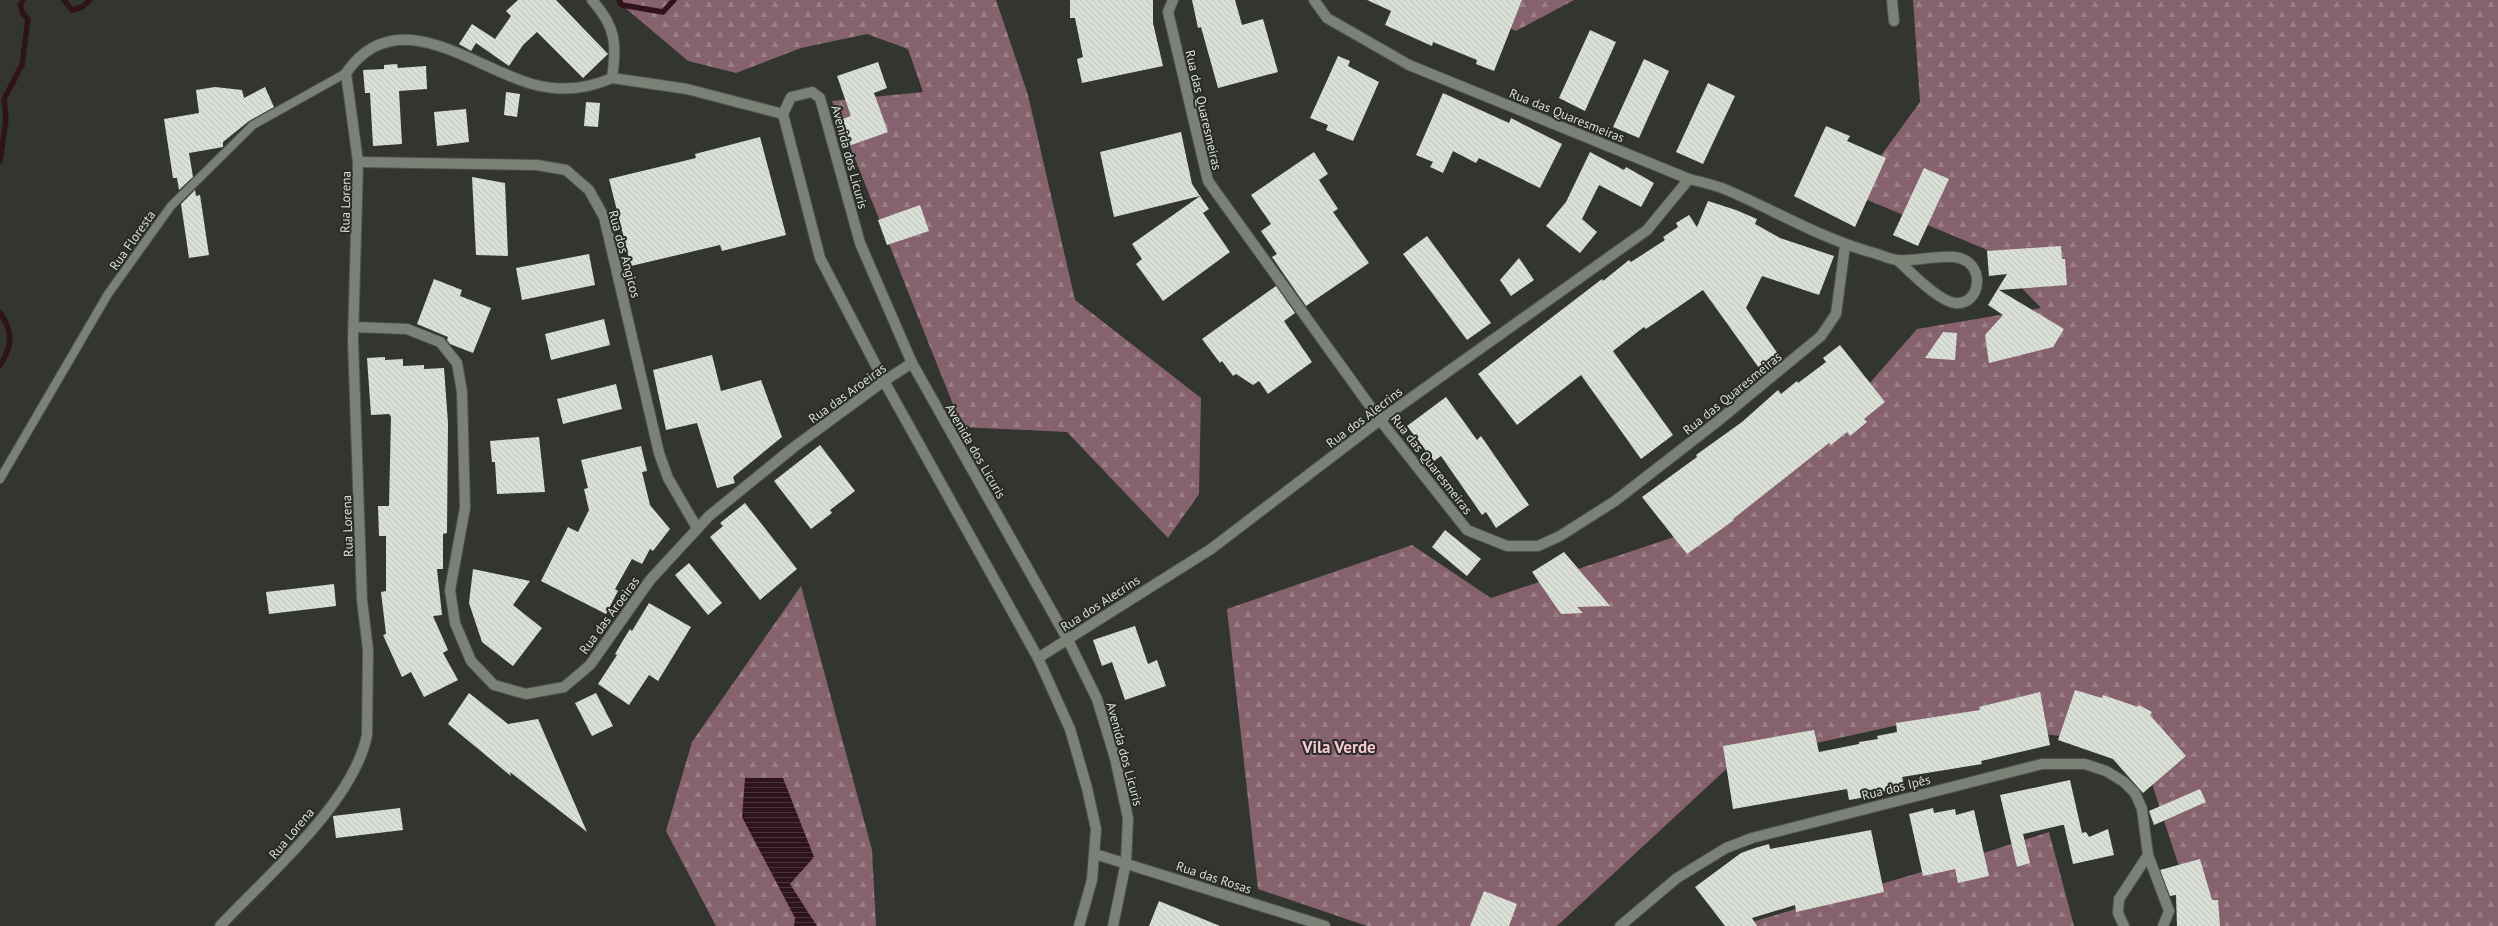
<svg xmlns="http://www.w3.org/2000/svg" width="2498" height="926" viewBox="0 0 2498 926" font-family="'PT Sans',sans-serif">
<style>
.forest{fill:url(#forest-firs)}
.water{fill:url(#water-rules)}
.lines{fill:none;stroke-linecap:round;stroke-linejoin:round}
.stream{stroke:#2e121c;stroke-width:5.5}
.building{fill:url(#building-back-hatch)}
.lane-casing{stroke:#50534d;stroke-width:10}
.street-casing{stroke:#50534d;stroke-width:12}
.secondary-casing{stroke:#50534d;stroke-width:12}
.lane{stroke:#7c8178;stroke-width:8}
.street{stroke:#7c8178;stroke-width:10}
.secondary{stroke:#7c8178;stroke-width:10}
.labels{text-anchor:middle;stroke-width:4;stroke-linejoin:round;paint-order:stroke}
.street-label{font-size:13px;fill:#dcdfda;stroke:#282c24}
.district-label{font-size:17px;font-weight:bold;fill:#f8c6d5;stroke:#282c24}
</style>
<defs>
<pattern id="forest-firs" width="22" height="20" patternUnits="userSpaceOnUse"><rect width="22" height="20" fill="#85626d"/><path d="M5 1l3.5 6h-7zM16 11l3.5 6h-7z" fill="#9b7f88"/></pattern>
<pattern id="water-rules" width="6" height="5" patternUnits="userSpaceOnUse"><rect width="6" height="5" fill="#2e121c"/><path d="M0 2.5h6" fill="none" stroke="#4c343c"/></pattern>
<pattern id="building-back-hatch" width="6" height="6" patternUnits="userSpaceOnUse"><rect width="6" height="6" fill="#dbe0d7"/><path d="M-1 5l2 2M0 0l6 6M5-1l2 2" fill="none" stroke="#bcc1b9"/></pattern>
</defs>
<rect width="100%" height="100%" fill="#32362e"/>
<g class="forest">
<path d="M616,0H996L1028,95L1075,300L1201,398L1199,494L1168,538L1067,432L962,427L832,101L923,92L908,49L867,34L801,48L736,73L688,61Z"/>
<path d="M1450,0H1574L1516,31Z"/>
<path d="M1913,0H2498V926H2177L2187,891L2139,744L1983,728L1898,725L1735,761L1557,926H1367L1258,889L1227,609L1412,545L1491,598L1719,522L1827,432L1917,329L2041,308L1985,249L1853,194L1920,102Z"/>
<path d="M801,586L872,850L876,926H716L666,831L692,742Z"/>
<path d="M2049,832L2074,926H1738L1956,862Z"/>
</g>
<path class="water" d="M745,778H783L814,857L790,884L817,926H794L795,918L742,817Z"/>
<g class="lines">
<g class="stream">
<path d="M64,0L72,10L82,7L90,0"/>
<path d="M619,0L622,5L663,12L674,0"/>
<path d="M0,161L6,119L4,99L22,65L28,19L23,14L20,5L23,0"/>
<path d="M0,313C13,330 13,347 0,365"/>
</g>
</g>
<g class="building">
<path d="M518,0H556L608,54L583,78L537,32L523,45L509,66L476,43L471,51L459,44L472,24L495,39L511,16L506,11Z"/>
<path d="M1070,0H1153V23L1163,66L1082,83L1077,59L1083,57L1075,18H1070Z"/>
<path d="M1192,0H1235L1242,25L1263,19L1278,72L1218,88L1201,27L1198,28Z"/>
<path d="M1367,0H1522L1494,71L1476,64L1477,60L1433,42L1432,46L1385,25L1391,11Z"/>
<path d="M1590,30L1616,42L1585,111L1559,98Z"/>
<path d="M1338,56L1350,61L1348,66L1379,82L1353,141L1326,130L1328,125L1310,118Z"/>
<path d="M1644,59L1669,71L1639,138L1613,127Z"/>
<path d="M878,62L887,88L874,93L888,132L846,147L837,121L851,116L837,76Z"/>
<path d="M397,64L398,68L426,66L427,89L399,91L402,144L373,146L370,93H365L363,70L384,69V65Z"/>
<path d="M1708,83L1735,96L1703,164L1676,152Z"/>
<path d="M215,87L242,90L244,98L265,87L274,107L249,121L223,142V147L189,153L193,177L179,190L177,178H173L164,119L199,113L196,90Z"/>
<path d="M506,92L520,94L517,117L504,115Z"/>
<path d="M1443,93L1509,123L1511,118L1562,144L1540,188L1479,158L1476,163L1453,151L1443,173L1430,167L1433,162L1416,155Z"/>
<path d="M586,102L600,103L598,127L584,126Z"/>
<path d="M466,109L469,142L437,146L434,112Z"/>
<path d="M1826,126L1850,136L1847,141L1886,158L1855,227L1794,196Z"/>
<path d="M1181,132L1192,184L1200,196L1114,217L1100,152Z"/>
<path d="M760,137L786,235L722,251L720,245L631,266L609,179L696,158L695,154Z"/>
<path d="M1314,152L1328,174L1319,180L1338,209L1333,212L1369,263L1306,306L1272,257L1277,254L1261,231L1271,224L1251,195Z"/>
<path d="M1590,152L1624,170L1626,167L1654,183L1641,207L1599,185L1582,219L1597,232L1580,253L1546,226L1566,202Z"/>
<path d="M1924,168L1949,179L1918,246L1893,235Z"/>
<path d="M472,177L505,183L508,256L476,255Z"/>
<path d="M195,190L196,196L200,195L209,255L189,258L181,204Z"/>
<path d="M1200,196L1209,209L1203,213L1230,252L1163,301L1136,264L1142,259L1132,244Z"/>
<path d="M1708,201L1736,210L1757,219L1755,224L1780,238L1834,256L1819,295L1762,276L1746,308L1778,354L1759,368L1703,290L1646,329L1644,327L1613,351L1673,435L1641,459L1581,375L1517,425L1478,374L1602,279L1603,281L1629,260L1631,262L1665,240L1663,237L1678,227L1676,223L1689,215L1697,227Z"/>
<path d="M920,205L929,231L887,245L878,220Z"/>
<path d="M1427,236L1491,323L1467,340L1403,254Z"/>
<path d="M2061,246L2062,259H2065L2067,285L1999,290L2064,329L2053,347L1989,363L1985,335L2003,315L1988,305L2007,274L1989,276L1987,251Z"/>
<path d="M589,254L595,285L522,300L516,268Z"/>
<path d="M1519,258L1534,280L1511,296L1500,280Z"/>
<path d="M434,279L462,290L460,296L491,308L473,353L450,344L447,340L448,337L417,324Z"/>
<path d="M1276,286L1295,313L1284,321L1312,362L1268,394L1259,381L1253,385L1236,374L1233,376L1222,361L1220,363L1202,339Z"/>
<path d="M604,319L610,345L551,360L545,334Z"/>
<path d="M1943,332L1957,333L1955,360L1925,358Z"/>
<path d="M1840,345L1885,402L1864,419L1867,422L1850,436L1847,432L1831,445L1829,443L1733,519L1734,520L1687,554L1642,497L1697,457L1696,455L1742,422L1778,390L1781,394L1797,381L1798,383L1826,362L1823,358Z"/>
<path d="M712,355L721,391L761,380L782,437L733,477L735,483L717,488L697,423L666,430L653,370Z"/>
<path d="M385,357V360L403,359V366L424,365V369L444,368L448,423L447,533L443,534V569H437L442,615L433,616L448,650L443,653L458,680L424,697L411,672L402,677L383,635L386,634L381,592L386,591V536H379L378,506H389L391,417L389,414L371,415L367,358Z"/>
<path d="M616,384L622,409L563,424L557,399Z"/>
<path d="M1446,397L1477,440L1481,436L1529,505L1496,528L1486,512L1482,515L1441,456L1434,461L1407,426Z"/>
<path d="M539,437L545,492L497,494L495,462H492L490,441Z"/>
<path d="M820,445L855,491L830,510L832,513L811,529L774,481Z"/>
<path d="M641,446L647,471L642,472L650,505L670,529L653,551L650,549L642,564L632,559L615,589L618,591L606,614L541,581L568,527L578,532L589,510L584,489L588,488L581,460Z"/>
<path d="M745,503L797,569L760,600L710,537L723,526L720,523Z"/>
<path d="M1445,530L1481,559L1467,576L1432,547Z"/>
<path d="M1564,552L1610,606L1577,607L1583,613L1561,614L1532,572Z"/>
<path d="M689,563L722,603L708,615L675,575Z"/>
<path d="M473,569L530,581L513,605L542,628L513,666L482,642L469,603Z"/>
<path d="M334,584L336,606L269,614L266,592Z"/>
<path d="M649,603L691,627L658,681L649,675L629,705L598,684L617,655L615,654L622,642L630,629L632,631Z"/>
<path d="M1135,626L1148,664L1157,660L1166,686L1125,700L1112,662L1102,666L1093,640Z"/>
<path d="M2075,690L2102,698L2103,695L2138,707L2139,705L2152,712L2150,715L2186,756L2143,793L2113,759L2058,740Z"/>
<path d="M2040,692L2050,745L1981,761L1982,764L1902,777L1904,784L1885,788L1886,791L1865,795L1866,797L1849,800L1847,789L1733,809L1723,746L1814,730L1819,752L1859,744V742L1878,739L1877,736L1897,732L1896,723L1980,710L1979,707Z"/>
<path d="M469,693L508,724L538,719L587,832L510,772L511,776L448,724Z"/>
<path d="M596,693L613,726L592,736L575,703Z"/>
<path d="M2070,780L2082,833L2086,832L2089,837L2108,829L2114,855L2073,864L2064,825H2062L2023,834L2030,863L2017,867L2000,795Z"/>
<path d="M2200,789L2206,802L2154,825L2149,811Z"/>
<path d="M400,808L403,830L336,838L333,816Z"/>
<path d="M1933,808L1934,813L1955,809L1956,815L1974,810L1989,876L1958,883L1955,869L1923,876L1909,814Z"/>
<path d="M1871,830L1884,892L1796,912L1795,905L1752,918L1757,926H1725L1695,887L1741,853L1755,848L1769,844L1770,849Z"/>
<path d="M2200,859L2212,900H2218L2220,926H2177L2176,895L2170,896L2160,870Z"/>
<path d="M1484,891L1517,904L1509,926H1470Z"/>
<path d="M1159,901L1220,926H1149Z"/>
</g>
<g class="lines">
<defs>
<path id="lane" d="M0,479L108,294L171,206L253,125L346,73"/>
<g id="street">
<path d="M1173,0L1168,12L1208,181L1380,420L1467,530L1507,546H1538L1560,536L1615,501L1718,421L1821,336L1836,314L1845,246"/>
<path d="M1314,0L1327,18L1409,65L1689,179C1702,182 1715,185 1727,190C1776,211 1822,239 1874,253C1881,255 1889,259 1897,260C1915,262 1935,255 1954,257C1987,260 1982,306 1955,303C1938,301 1911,272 1897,260"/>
<path d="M1892,0L1894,21"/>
<path d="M358,162L537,165L566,170L589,190L604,217L659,453L668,478L697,528"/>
<path d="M354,327L407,329L440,342L457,363L462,392L465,508L450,590L455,623L471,661L494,685L526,694L564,687L590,665L650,580L709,516L794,447L884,381L912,363"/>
<path d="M1038,658L1211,549L1380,420L1647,230L1689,179"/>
<path d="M1095,854L1325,926"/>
<path d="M220,926C266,877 354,802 367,735L368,650L362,600L353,340L358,162L346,73C396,0 472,67 532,84C560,92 587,89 612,78"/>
<path d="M1620,926L1677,878L1726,848L1752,838L2042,764H2085L2106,771L2124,782L2135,793L2142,809L2148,855L2169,911L2163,926"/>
<path d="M2124,926L2118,913L2119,899L2148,855"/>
</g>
<g id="secondary">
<path d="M592,0C616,27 617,44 612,78L687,89L783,114"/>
<path d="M1079,926L1092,880L1096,829L1087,788L1070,729L1038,658L884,381L820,258L783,114L791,97L812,92L820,98L860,243L912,363L1068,640L1097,699L1115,758L1128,818L1126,862L1113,926"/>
</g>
</defs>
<use href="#lane" class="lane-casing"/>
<use href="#street" class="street-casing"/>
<use href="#secondary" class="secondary-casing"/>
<use href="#lane" class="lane"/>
<use href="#street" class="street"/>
<use href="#secondary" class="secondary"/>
</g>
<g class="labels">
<g class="street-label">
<text transform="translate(1204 110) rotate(77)" y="5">Rua das Quaresmeiras</text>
<text transform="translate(1567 115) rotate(22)" y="5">Rua das Quaresmeiras</text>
<text transform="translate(850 157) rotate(75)" y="5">Avenida dos Licuris</text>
<text transform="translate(345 202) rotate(-89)" y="5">Rua Lorena</text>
<text transform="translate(132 240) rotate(-55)" y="5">Rua Floresta</text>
<text transform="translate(625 254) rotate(75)" y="5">Rua dos Angicos</text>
<text transform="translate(847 393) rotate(-36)" y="5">Rua das Aroeiras</text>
<text transform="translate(1732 393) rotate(-39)" y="5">Rua das Quaresmeiras</text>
<text transform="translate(1364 417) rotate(-37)" y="5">Rua dos Alecrins</text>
<text transform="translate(976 451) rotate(60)" y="5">Avenida dos Licuris</text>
<text transform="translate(1432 464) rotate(52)" y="5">Rua das Quaresmeiras</text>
<text transform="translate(347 526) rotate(-92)" y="5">Rua Lorena</text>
<text transform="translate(1100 603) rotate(-33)" y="5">Rua dos Alecrins</text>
<text transform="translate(609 615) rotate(-54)" y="5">Rua das Aroeiras</text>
<text transform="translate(1125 754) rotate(75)" y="5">Avenida dos Licuris</text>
<text transform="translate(1896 787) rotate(-14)" y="5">Rua dos Ipês</text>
<text transform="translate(291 833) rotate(-50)" y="5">Rua Lorena</text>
<text transform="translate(1214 877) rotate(18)" y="5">Rua das Rosas</text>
</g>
<g class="district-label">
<text x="1339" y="753">Vila Verde</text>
</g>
</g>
</svg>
